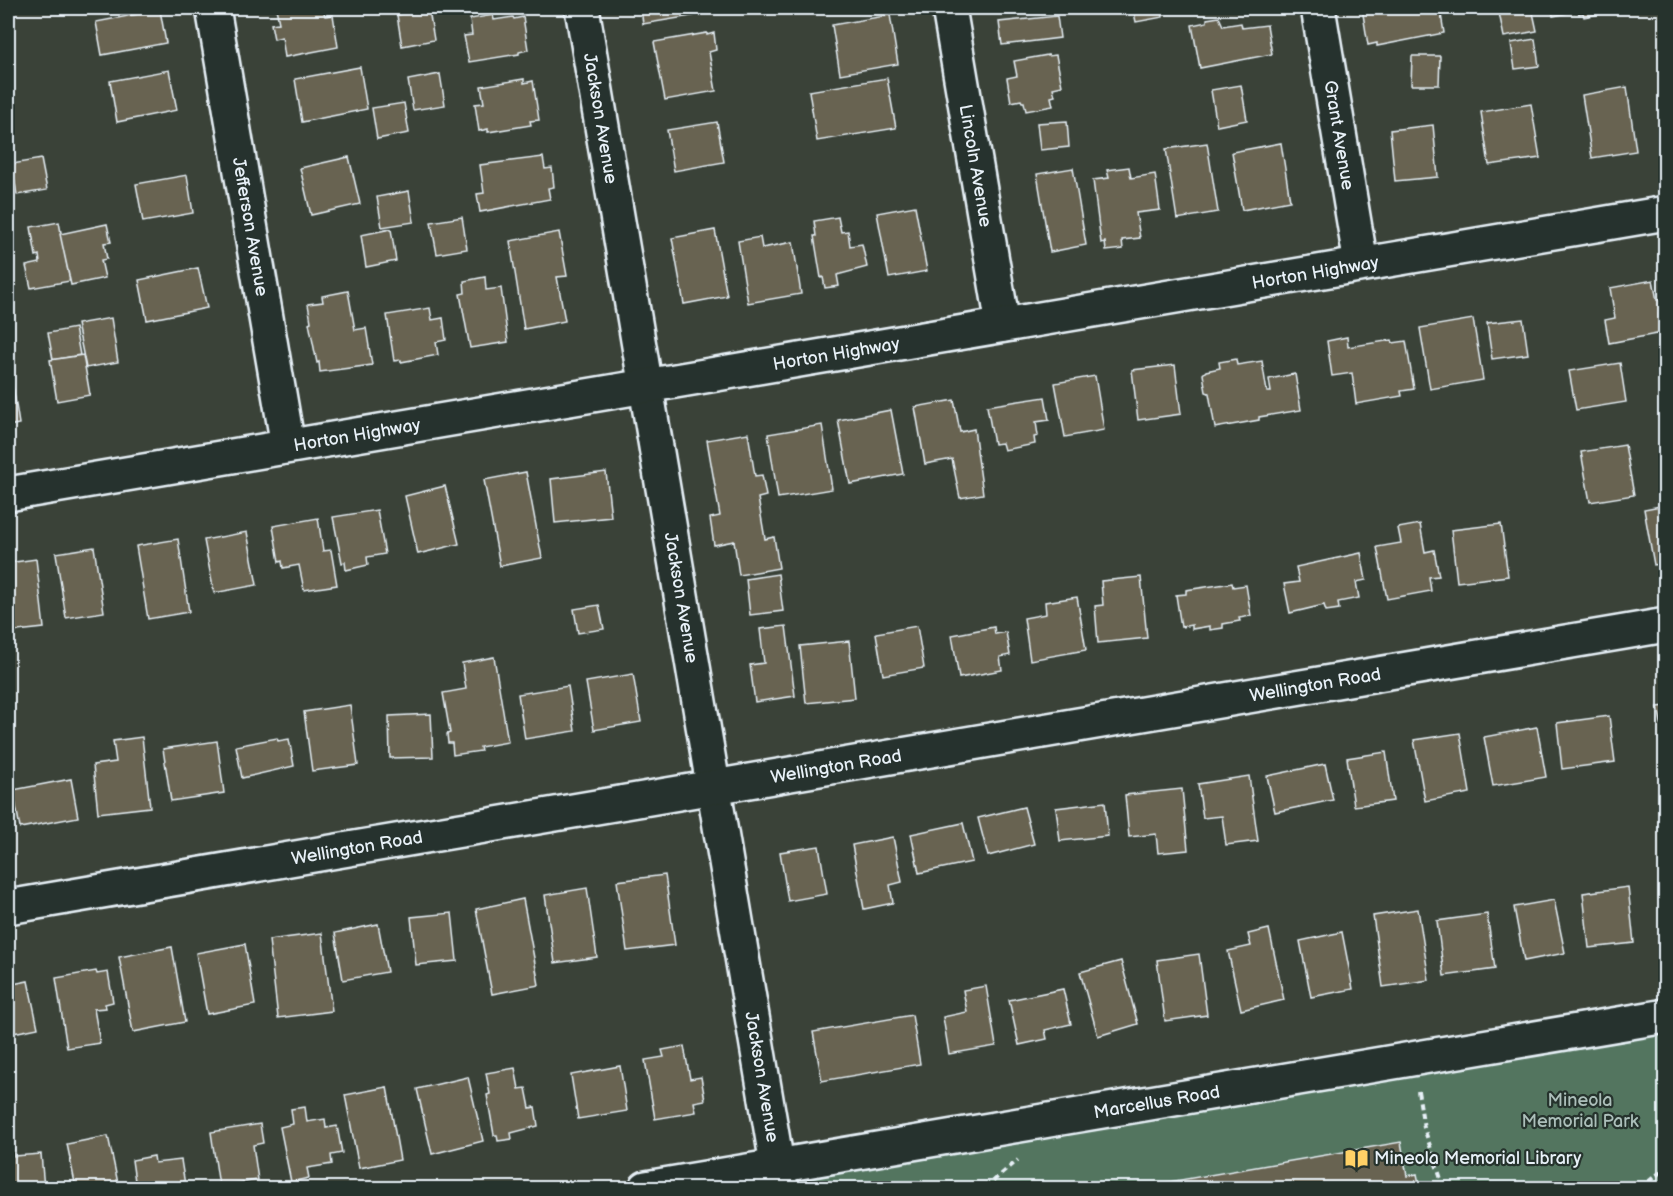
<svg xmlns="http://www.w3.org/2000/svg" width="1673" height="1196" viewBox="0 0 1673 1196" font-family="'Balsamiq Sans',sans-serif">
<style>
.green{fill:#53745e;stroke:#9eb2ab;stroke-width:1.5}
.building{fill:#686451;stroke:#e8f1f8;stroke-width:1.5}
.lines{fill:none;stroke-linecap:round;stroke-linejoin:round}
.street-casing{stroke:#e8f1f8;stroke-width:38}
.path{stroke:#e8f1f8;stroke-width:4;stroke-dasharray:6 4.5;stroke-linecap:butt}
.street{stroke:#26332d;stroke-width:33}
.labels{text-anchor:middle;stroke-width:4.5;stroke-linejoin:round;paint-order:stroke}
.street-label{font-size:18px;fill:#e8f1f8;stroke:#26332d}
.park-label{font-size:18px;fill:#acbfba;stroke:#26332d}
.poi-label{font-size:18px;fill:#e8f1f8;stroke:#26332d;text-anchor:start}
</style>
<rect width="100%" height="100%" fill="#3a4238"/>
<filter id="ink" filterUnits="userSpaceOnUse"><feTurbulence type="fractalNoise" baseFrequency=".0167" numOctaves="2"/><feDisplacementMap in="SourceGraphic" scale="12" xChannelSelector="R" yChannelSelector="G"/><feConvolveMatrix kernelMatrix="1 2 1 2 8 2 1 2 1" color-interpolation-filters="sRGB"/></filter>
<g filter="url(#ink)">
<path class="green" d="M1665,1016V1188H781L777,1165Z"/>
<g class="building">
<path d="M276,8H323L325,16L333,15L338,47L285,57L282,37L274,39L271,24L279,23Z"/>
<path d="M641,8H727V10L643,24Z"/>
<path d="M1133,8H1162L1163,17L1136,22Z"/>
<path d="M1362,8H1440L1444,33L1377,46V43L1368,45Z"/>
<path d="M1498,8H1532L1537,31L1504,37Z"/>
<path d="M1552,8H1626V9L1584,17L1583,13L1579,14L1578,11L1553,16Z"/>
<path d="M160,10L166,43L102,55L96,22Z"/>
<path d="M429,10L434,40L402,46L397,15Z"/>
<path d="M493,15L494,20L513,17L514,19L523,17L528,50L519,52V54L469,62L464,36L472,35L470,19Z"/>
<path d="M890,15L898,64L840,74L832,25Z"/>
<path d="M1057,16L1060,38L1002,45L999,22Z"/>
<path d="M1219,17L1223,26L1241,23L1242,28L1267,25L1272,54L1200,68L1192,25L1207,22V19Z"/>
<path d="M707,33V35L714,33L716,50L709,52L716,91L665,100L654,42Z"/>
<path d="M1535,39L1539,66L1515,69L1511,43Z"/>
<path d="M1048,55V56L1056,55L1062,86L1053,88L1055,96L1051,97L1053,106L1026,111L1024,102H1022L1021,100L1011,102L1007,78L1017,76L1014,61Z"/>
<path d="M1412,56H1440L1439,85H1411Z"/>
<path d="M360,67L367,109L302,122L295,79Z"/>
<path d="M169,70L177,110L117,122L110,81Z"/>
<path d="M440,74L445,105L413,110L408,80Z"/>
<path d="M887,78L896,128L817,141L809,91Z"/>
<path d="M524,79V83L533,81L539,120L530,121L531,125L488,132V129L479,131L475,104L484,103L481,86Z"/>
<path d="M1241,85L1247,120L1217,126L1211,90Z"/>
<path d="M1627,87L1636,151L1592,158L1582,95Z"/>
<path d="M404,103L409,133L377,139L372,108Z"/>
<path d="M1531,104L1540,158L1489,165L1481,112Z"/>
<path d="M1067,121L1069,147L1040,150L1037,123Z"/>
<path d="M717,122L724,162L674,171L667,130Z"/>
<path d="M1433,125L1438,177L1395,181L1390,130Z"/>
<path d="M1207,143L1218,212L1177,219L1166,149Z"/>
<path d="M1281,143L1290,201L1242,210L1232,152Z"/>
<path d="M349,157L360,204L311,215L300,168Z"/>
<path d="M543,157L545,169L552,168L554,187L548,188L550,199L480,212L477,194L484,193L480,165Z"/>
<path d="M41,159L47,190L17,195L12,164Z"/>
<path d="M1129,167L1131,178L1155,174L1160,210L1136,213L1140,238L1122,240L1123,249L1106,251L1105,242L1101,243L1093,180L1109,178L1107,170Z"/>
<path d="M1073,168L1086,245L1050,252L1037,174Z"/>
<path d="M187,175L193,213L143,222L136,184Z"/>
<path d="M409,191L414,222L382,227L377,197Z"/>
<path d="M915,206L927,271L889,278L877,213Z"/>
<path d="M462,217L467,249L437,254L431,222Z"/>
<path d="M838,217L841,232L848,231L850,246L862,244L867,267L837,275L839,286L825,288L823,277L821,278L814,236H816L814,221Z"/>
<path d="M59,222L70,281L31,288L26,266L40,263L39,255L36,256L31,227Z"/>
<path d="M107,224L111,242L104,243L107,259L101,260L105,278L71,285L60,234Z"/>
<path d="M391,229L396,261L366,267L361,235Z"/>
<path d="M715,230L727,296L684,304L672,238Z"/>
<path d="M559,232L567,276L557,277L565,321L524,329L510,241Z"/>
<path d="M760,237L762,248L793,242L801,294L748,303L738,241Z"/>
<path d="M198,268L207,308L147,320L139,280Z"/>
<path d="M485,277L486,290L501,288L508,342L470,348L460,294L465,293L464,281Z"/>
<path d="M1653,280L1657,300L1661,299L1663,313L1659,314L1662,333L1609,343L1605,320L1615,318L1610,288Z"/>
<path d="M348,291L355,330L366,328L372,365L320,372L319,362L317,363L309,323L311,322L308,304L323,302L322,296Z"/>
<path d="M430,308L432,320L443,318L446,340L436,342L438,355L401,362V360L394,361L387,315Z"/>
<path d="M111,318L118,362L86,368L77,324Z"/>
<path d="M1473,319L1483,380L1430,389L1420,328Z"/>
<path d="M1523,319L1528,354L1492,359L1487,323Z"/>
<path d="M75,328L80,355L53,360L48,333Z"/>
<path d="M1347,337L1348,347L1392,340L1393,343L1406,341L1414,389L1401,391L1402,396L1356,404L1352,373L1332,376L1327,341Z"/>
<path d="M83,355L90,395L57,401L50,360Z"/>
<path d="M1236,359L1237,365L1262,361L1267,392H1271L1269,379L1295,374L1301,410L1259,417V420L1215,428L1209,393L1206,392L1203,374L1206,371L1220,368L1219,362Z"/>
<path d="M1620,363L1626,402L1576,410L1569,371Z"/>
<path d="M1175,365L1181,414L1138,420L1132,370Z"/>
<path d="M8,373H11L19,424L8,426Z"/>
<path d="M1095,376L1104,430L1065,437L1055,383Z"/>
<path d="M1045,397L1049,420L1036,422L1038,436L1034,437L1035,444L1004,450L1002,443L994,444L987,406Z"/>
<path d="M954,400L960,432L974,429L983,494L960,498L952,459L925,464L915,407Z"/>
<path d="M891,410L903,474L850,484L838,420Z"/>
<path d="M822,425L832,489L778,498L768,434Z"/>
<path d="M748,433L755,476L762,475L766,496L758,498L765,539L774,537L779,568L739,575L734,541L714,545L710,518L720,516L707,440Z"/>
<path d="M1625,445L1634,495L1590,502L1581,452Z"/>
<path d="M526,472L542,558L500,566L484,480Z"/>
<path d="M606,472L611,517L555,523L551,479Z"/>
<path d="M445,486L459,544L418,554L405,496Z"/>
<path d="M1666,505V563L1654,565L1644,509Z"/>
<path d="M377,510L385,554L367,557L368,565L346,570L345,562L342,563L333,517Z"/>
<path d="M318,518L323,551L331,550L337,585L304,590L299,565L283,568L282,561L279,562L273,526Z"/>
<path d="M1420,524L1425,552L1434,550L1439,576L1429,577L1431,591L1387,599L1377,547L1401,543L1398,528Z"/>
<path d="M1501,524L1508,576L1457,582L1451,530Z"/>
<path d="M247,532L257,585L214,593L204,540Z"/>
<path d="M178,539L189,612L148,619L136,546Z"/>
<path d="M94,547L104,612L66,618L56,553Z"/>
<path d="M1361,553L1366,580L1356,582L1359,598L1338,602L1339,609L1326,611L1324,605L1290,613L1284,584L1299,582L1296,567Z"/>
<path d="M36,559L44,628L8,632V563Z"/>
<path d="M778,574L783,611L750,615L746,579Z"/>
<path d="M1141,577L1147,638L1098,643L1095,606L1103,605L1101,581Z"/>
<path d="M1232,583L1233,587L1246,585L1251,616L1239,618L1240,621L1223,624V628L1210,630V626L1192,629V625L1181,627L1176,595L1186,594V590Z"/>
<path d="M1077,597L1086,650L1030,660L1024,618L1046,614L1045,602Z"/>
<path d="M599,605L604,629L578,633L574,609Z"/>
<path d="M786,626L795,696L755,702L750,665L764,663L760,629Z"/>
<path d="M917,626L924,668L883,675L876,633Z"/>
<path d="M994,627L995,634L1006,632L1010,655L1000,657L1002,670L959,678L952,635Z"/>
<path d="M849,641L855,698L806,703L800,646Z"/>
<path d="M494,657L508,742L480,747L481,751L453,755L452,743H448L447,734L450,733L443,693L466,689L462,663Z"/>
<path d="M633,674L641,722L594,730L586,682Z"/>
<path d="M568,686L575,731L525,739L518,694Z"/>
<path d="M350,705L358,765L312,771L304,712Z"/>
<path d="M1666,706V749L1658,707Z"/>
<path d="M431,714L433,757L390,758L389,716Z"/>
<path d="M1609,716L1615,762L1562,769L1557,723Z"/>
<path d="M1537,727L1546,777L1493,786L1484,737Z"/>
<path d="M1460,733L1470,793L1425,801L1414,740Z"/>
<path d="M142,737L150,807L98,813L93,765L116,762L113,741Z"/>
<path d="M277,738L278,741L289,739L294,766L242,778L236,746Z"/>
<path d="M217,741L224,793L171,801L163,749Z"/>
<path d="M1386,752L1393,801L1354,806L1347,758Z"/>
<path d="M1325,764L1333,800L1275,812L1267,776Z"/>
<path d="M1249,776L1258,841L1226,845L1222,816L1203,818L1198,784Z"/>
<path d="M71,779L78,817L20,828L13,790Z"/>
<path d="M1182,789L1188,850L1158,853L1156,834L1129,837L1125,795Z"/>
<path d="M1105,802L1108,836L1060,841L1056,808Z"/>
<path d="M1024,807L1034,844L988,856L978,818Z"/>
<path d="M963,823L972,862L919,873L911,834Z"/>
<path d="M893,837L902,882L890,885L893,903L864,909L852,845Z"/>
<path d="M819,846L827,894L788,901L780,852Z"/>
<path d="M665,875L675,945L627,951L617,881Z"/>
<path d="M1628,887L1634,943L1589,948L1583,893Z"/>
<path d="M587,888L597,957L555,963L545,895Z"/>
<path d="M523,899L539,985L492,994L476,909Z"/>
<path d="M1554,900L1565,953L1524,961L1514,907Z"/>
<path d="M1418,909L1429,980L1383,987L1373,916Z"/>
<path d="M452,913L457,961L416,965L411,917Z"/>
<path d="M1487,914L1495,969L1444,976L1437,921Z"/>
<path d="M378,924L387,972L343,980L335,933Z"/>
<path d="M1269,929L1284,1000L1241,1010L1228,951L1251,946L1248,934Z"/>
<path d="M1342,932L1353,989L1311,997L1300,941Z"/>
<path d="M322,933L332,1011L278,1018L269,940Z"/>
<path d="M245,944L255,1005L207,1014L196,953Z"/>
<path d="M172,947L185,1022L133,1032L119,957Z"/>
<path d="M1199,954L1207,1015L1165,1021L1157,960Z"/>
<path d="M1121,961L1138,1024L1098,1036L1080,972Z"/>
<path d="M96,971L97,974L108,972L113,1002L105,1004L106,1008L94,1009L100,1043L67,1048L56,978Z"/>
<path d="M28,981L38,1028L8,1034V985Z"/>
<path d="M986,986L996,1046L949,1054L943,1017L967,1012L963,990Z"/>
<path d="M1063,989L1071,1024L1045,1030L1047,1039L1019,1045L1009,1000Z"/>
<path d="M912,1015L920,1064L822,1081L813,1032Z"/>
<path d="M684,1046L690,1079L701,1077L705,1100L694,1102L696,1112L655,1119L645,1060L664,1057L662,1050Z"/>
<path d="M620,1066L627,1111L578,1119L571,1075Z"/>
<path d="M515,1068L519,1089L526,1088L530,1108L535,1107L538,1126L511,1133L512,1139L498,1141L497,1135H494L487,1095L490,1094L486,1073Z"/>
<path d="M468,1077L483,1141L432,1154L417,1089Z"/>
<path d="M387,1087L400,1160L359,1168L345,1095Z"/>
<path d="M305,1107L307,1122L325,1119L326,1128L337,1126L342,1153L331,1155L332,1164L307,1168L309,1178L291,1182L280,1127L293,1124L291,1109Z"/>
<path d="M8,1119H11L14,1156L41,1154L44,1188H8Z"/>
<path d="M260,1124L263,1143L253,1145L258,1180L219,1186L211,1132Z"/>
<path d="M108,1136L119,1188H76L67,1144Z"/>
<path d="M1401,1142L1407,1176L1417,1174L1420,1188H1164L1163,1183Z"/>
<path d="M154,1156L155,1163L181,1160L185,1185L173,1188H136L132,1160Z"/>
</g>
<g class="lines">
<defs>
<g id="street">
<path id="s1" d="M213,8L288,446"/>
<path id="s2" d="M582,8L781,1188"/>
<path id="s3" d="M949,8L1003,325"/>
<path id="s4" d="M1318,8L1361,264"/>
<path id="s5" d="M8,494L1666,213"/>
<path id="s6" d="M8,907L1666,625"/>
<path id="s7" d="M646,1188L1666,1016"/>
</g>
</defs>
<use href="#street" class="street-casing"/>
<g class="path">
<path d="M1418,1091L1424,1128L1444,1188"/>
<path d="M985,1188L1018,1160"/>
<path d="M1507,1188L1512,1187L1522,1188"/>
<path d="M1640,1188L1666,1168"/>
</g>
<use href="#street" class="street"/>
</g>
</g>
<defs>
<symbol id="library-bare" viewBox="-9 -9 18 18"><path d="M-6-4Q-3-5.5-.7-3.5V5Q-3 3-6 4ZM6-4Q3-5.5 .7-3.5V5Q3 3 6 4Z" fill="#ffd166" stroke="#26332d" stroke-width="2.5" paint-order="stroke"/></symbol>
</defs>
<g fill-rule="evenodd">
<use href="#library-bare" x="1340" y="1142" width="33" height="33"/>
</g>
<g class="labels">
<g class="street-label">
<text dy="6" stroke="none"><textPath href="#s2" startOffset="112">Jackson Avenue</textPath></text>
<text dy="6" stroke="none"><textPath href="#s4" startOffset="129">Grant Avenue</textPath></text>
<text dy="6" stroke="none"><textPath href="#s3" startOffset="160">Lincoln Avenue</textPath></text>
<text dy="6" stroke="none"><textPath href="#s1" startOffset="222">Jefferson Avenue</textPath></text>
<text dy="6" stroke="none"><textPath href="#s5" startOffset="1326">Horton Highway</textPath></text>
<text dy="6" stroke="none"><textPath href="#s5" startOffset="840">Horton Highway</textPath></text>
<text dy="6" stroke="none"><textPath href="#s5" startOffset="354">Horton Highway</textPath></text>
<text dy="6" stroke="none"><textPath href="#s2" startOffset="598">Jackson Avenue</textPath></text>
<text dy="6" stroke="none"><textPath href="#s6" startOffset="1326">Wellington Road</textPath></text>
<text dy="6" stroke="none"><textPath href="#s6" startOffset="840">Wellington Road</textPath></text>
<text dy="6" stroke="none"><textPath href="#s6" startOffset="354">Wellington Road</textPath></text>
<text dy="6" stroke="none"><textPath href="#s2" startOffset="1084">Jackson Avenue</textPath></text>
<text dy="6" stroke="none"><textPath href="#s7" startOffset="518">Marcellus Road</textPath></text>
</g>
<g class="park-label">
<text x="1580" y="1106">Mineola<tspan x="1580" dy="21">Memorial Park</tspan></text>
</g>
<g class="poi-label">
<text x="1374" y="1164">Mineola Memorial Library</text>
</g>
</g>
<rect width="1673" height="1196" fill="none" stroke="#26332d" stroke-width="30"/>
<rect x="15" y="15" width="1643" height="1166" fill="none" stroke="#e8f1f8" stroke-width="2" filter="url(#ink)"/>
</svg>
